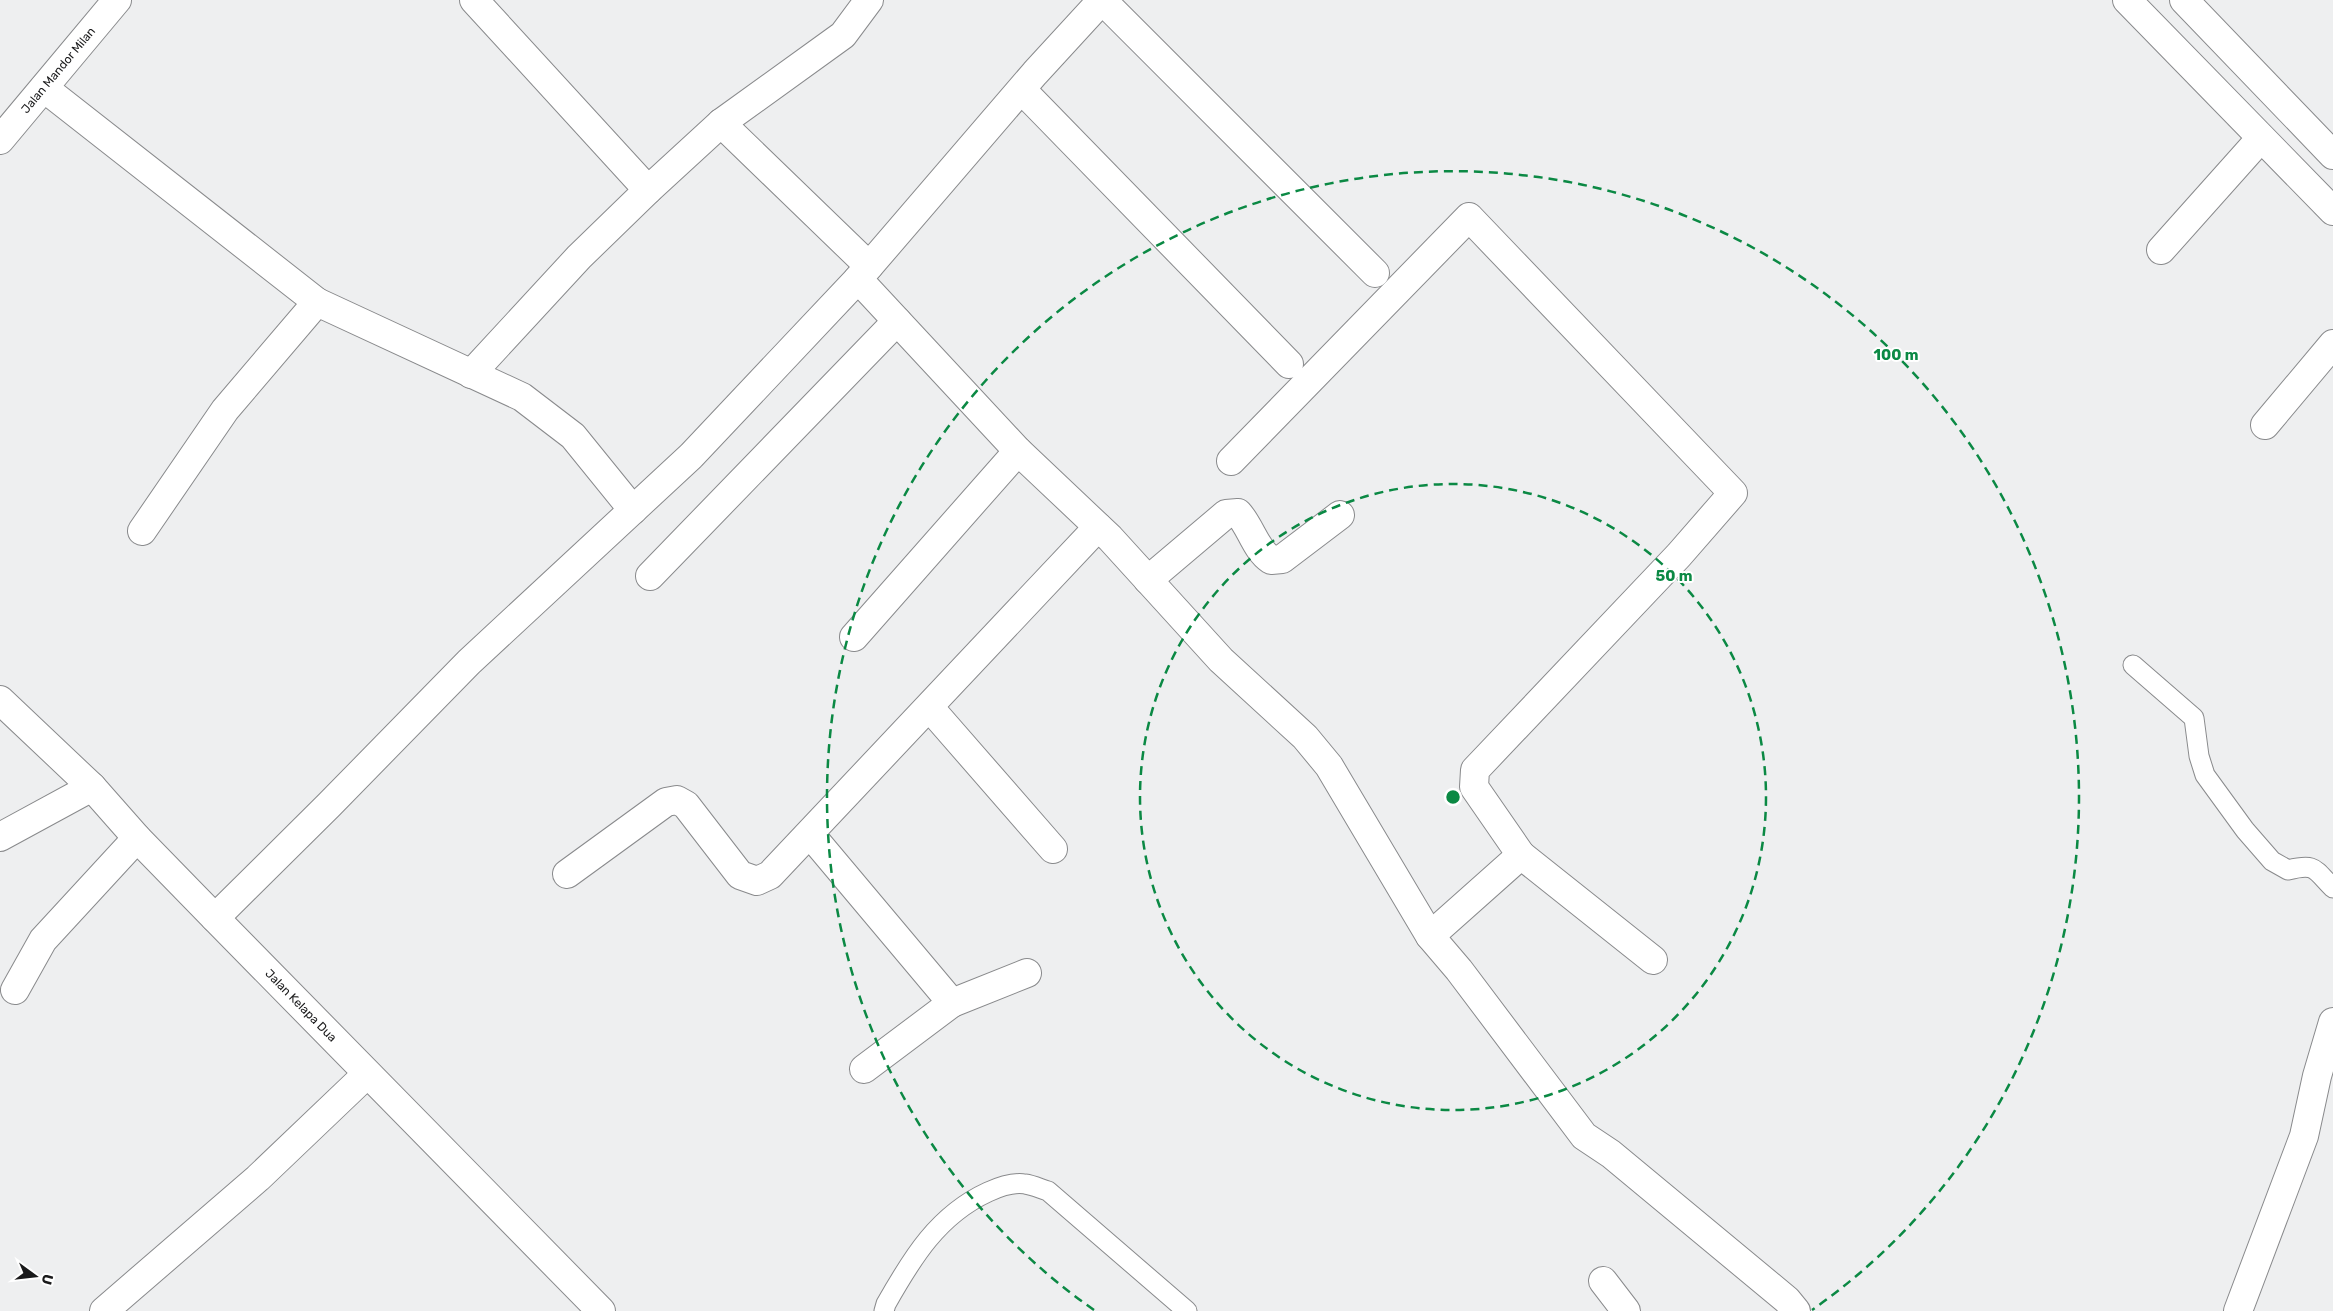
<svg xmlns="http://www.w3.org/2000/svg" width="2333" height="1311" viewBox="0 0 2333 1311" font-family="Rubik,sans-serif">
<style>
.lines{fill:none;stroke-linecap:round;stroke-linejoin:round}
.lane-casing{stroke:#898a8c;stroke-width:21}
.street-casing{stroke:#898a8c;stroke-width:30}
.secondary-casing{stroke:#898a8c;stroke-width:30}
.lane{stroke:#fff;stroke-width:19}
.street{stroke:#fff;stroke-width:28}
.secondary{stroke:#fff;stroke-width:28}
.ring{fill:none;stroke:#0b8944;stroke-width:2.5;stroke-dasharray:9 6}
.labels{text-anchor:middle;stroke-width:4;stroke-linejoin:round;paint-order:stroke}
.street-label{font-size:12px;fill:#1a1a1b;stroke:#fff}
.centre{fill:#0b8944;stroke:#fff;stroke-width:2.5}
.ring-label{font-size:15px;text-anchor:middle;font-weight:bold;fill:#0b8944;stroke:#fff;stroke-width:4;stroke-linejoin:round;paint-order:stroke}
</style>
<rect width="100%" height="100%" fill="#eeeff0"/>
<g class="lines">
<defs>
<g id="lane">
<path d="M2133,665L2194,718L2199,756L2205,775L2245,830L2272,861L2288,870C2316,863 2314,869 2333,888"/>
<path d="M884,1311L886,1304C912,1258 938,1215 988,1192C999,1187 1013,1182 1025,1184C1033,1185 1041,1189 1048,1191L1187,1311"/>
</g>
<g id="street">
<path d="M474,0L648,190"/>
<path d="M1102,0L1375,273"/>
<path d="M2127,0L2333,211"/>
<path d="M2184,0L2333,155"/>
<path d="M44,88L317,302L225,410L142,531"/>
<path d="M1022,90L1289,364"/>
<path d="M721,123L869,266"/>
<path id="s1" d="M0,140L117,0"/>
<path d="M2161,250L2261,138"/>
<path d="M858,279L1018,451L1110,538L1221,660L1305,737L1329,766L1430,936L1459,970L1584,1136L1611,1154L1787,1300L1796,1311"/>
<path d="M317,302L522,397L573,436L633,510"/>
<path d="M471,374L579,257L648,190L721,123L843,35L869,0"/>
<path d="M2265,425L2333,344"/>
<path d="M1231,461L1469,217L1733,493L1679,555L1475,770L1474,787L1521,855"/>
<path d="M650,576L897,321"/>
<path d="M1148,580L1226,514L1238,513C1251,527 1255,549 1271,560L1282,559L1340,515"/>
<path d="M854,637L1018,451"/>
<path d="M930,708L1053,849"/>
<path d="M810,834L952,1003L1027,973"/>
<path d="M0,837L92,787"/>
<path d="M567,874L666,802L677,800L686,805L740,875L757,881L770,875L1098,527"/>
<path d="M215,918L329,805L469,662L691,456L858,279L1035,73L1102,0"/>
<path d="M1430,936L1521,855L1653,960"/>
<path d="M15,990L43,940L137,838"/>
<path d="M864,1069L952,1003"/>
<path d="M1603,1281L1626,1311"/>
<path d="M104,1311L258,1178L367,1074"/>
<path d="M2238,1311L2304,1136L2317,1076L2333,1022"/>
</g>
<g id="secondary">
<path id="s2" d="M0,700L92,787L137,838L215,918L601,1311"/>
</g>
</defs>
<use href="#lane" class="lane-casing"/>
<use href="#street" class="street-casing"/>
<use href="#secondary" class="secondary-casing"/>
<use href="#lane" class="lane"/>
<use href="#street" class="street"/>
<use href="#secondary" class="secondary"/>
</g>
<g class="ring">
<circle cx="1453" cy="797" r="313"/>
<path d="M1094 1310A626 626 0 1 1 1812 1310"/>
</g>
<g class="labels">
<g class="street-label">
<text dy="4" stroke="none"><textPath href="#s1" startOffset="91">Jalan Mandor Milan</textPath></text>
<text dy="4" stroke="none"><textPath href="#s2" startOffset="429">Jalan Kelapa Dua</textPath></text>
</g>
</g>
<circle cx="1453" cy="797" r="8" class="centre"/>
<g class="ring-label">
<text x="1896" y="360">100 m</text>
<text x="1674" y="581">50 m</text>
</g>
<g transform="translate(35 1276) rotate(105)" stroke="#ffffff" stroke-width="4" paint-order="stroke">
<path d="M0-4L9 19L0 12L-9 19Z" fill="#1a1a1b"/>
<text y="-8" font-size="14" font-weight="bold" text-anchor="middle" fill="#1a1a1b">U</text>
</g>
</svg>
